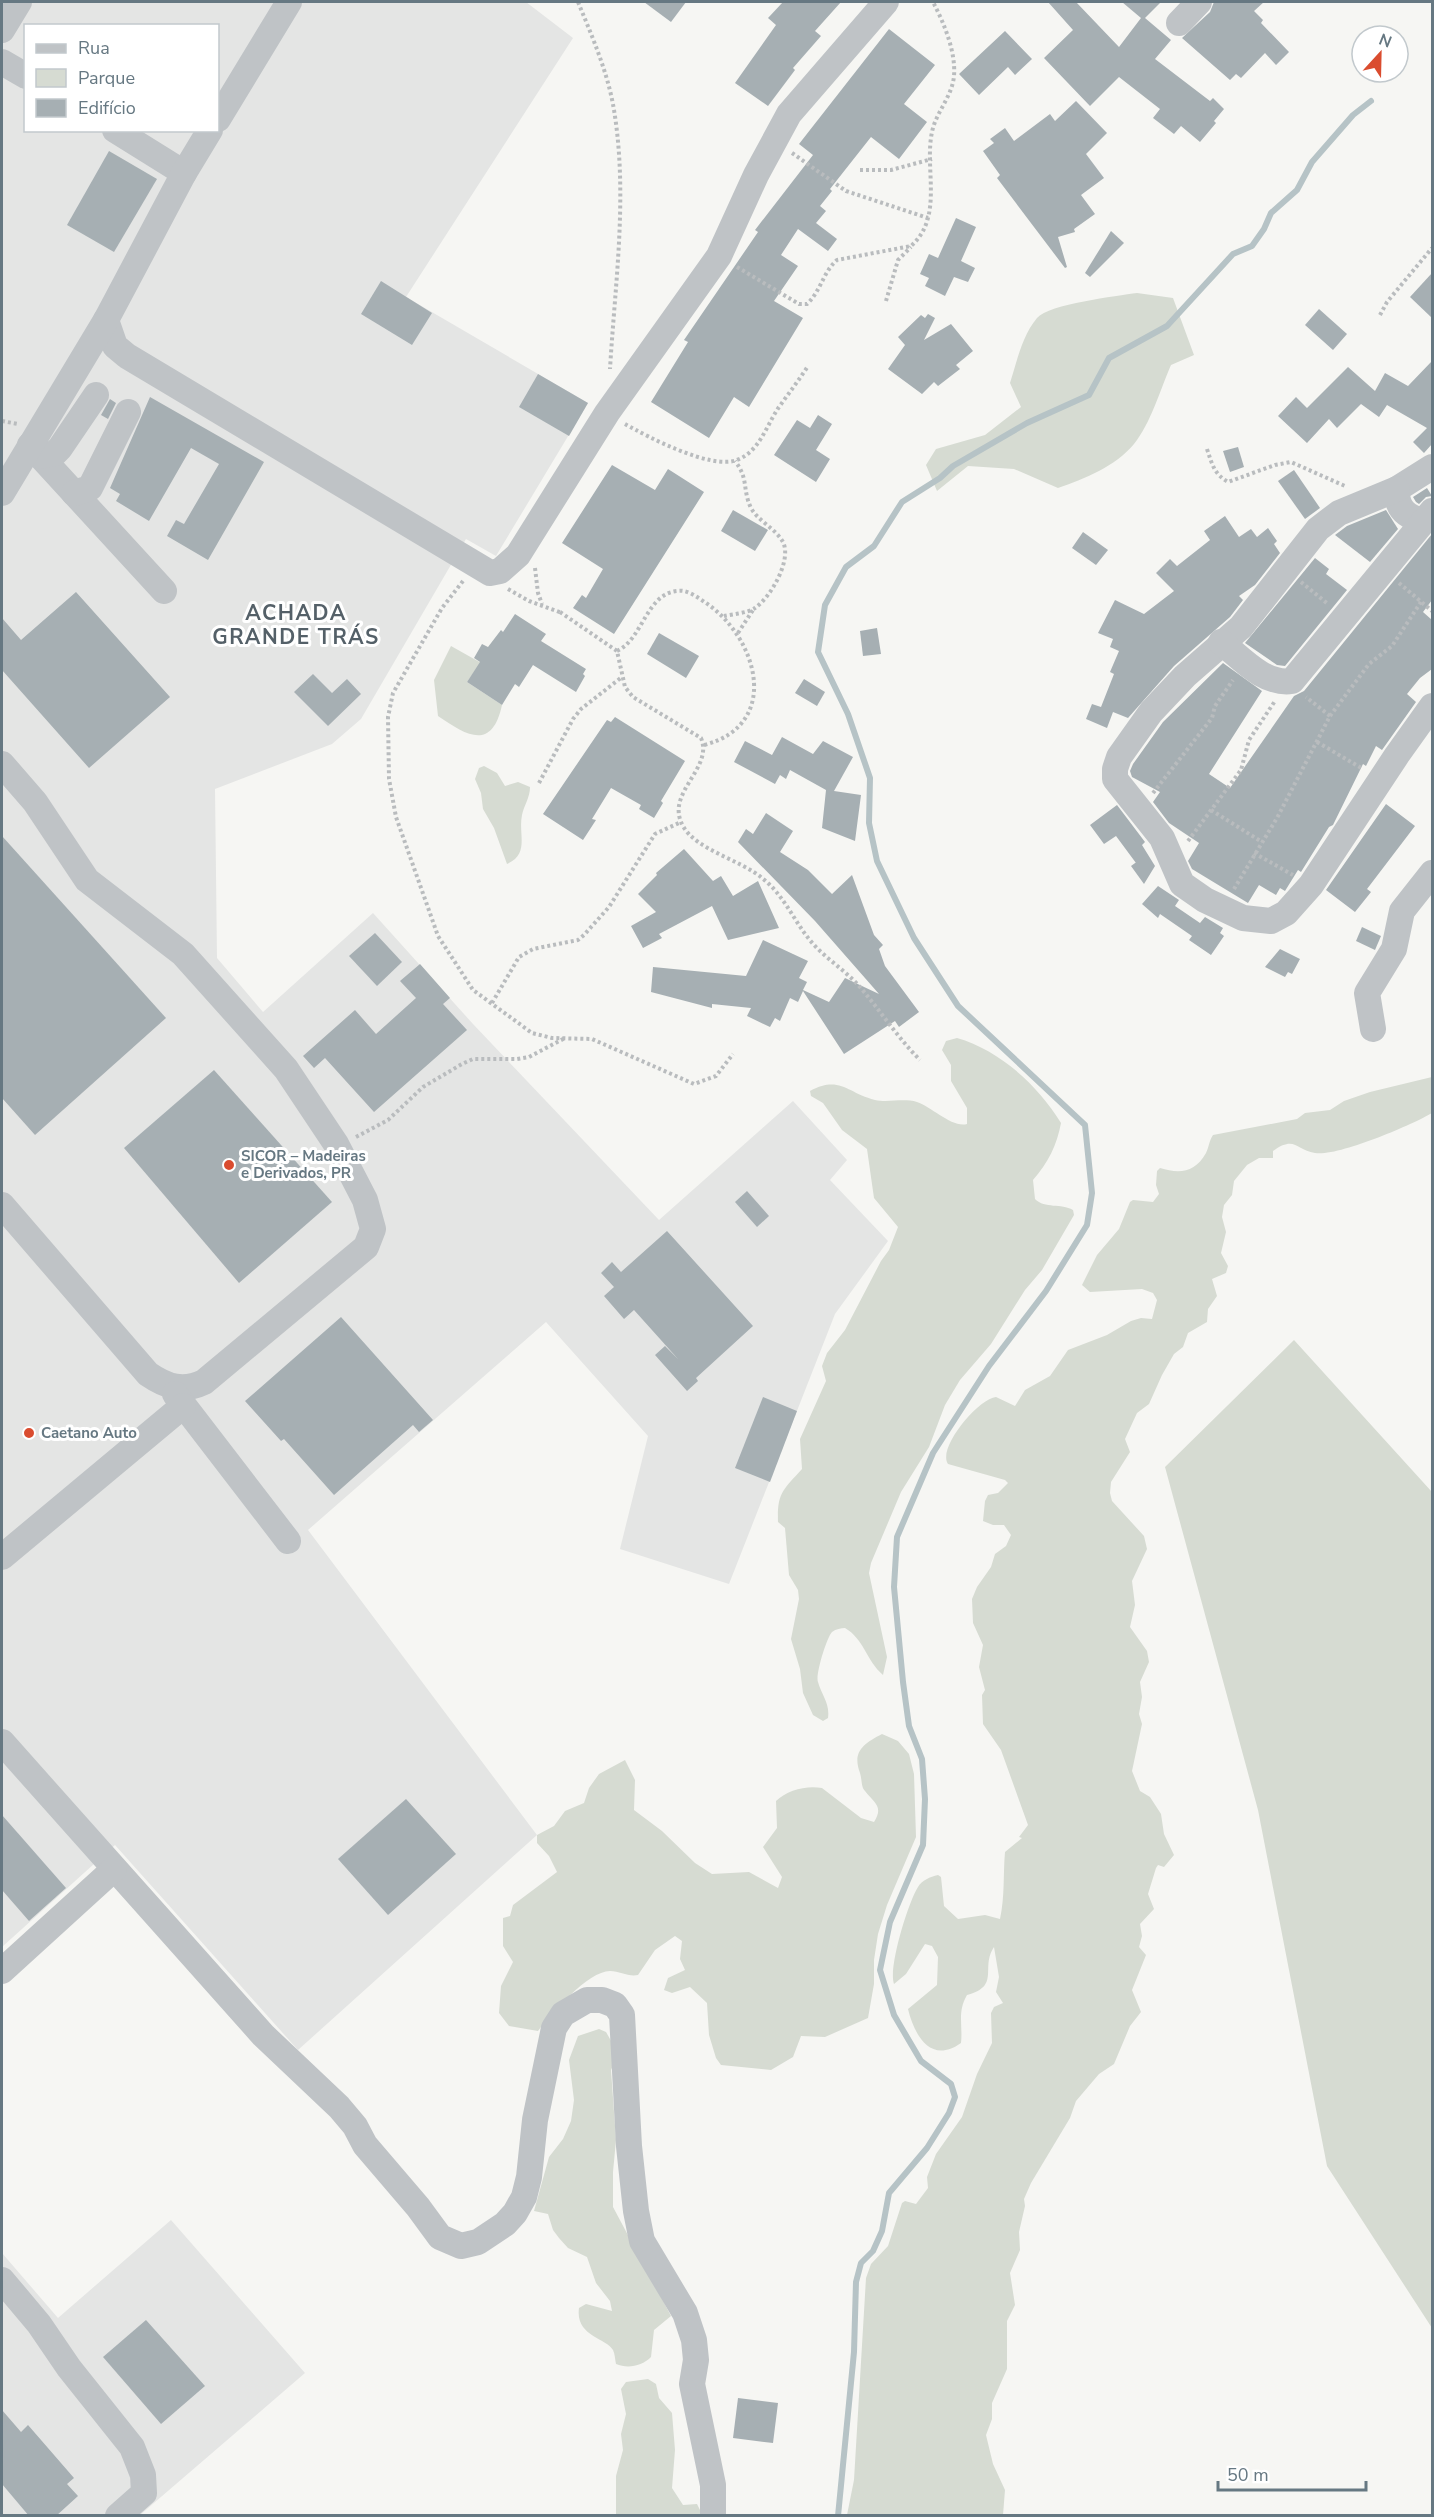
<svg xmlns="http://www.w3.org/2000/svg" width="1434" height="2517" viewBox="0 0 1434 2517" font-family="'Nunito Sans',sans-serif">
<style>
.built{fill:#e4e5e4;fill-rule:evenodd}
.green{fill:#d6dbd2}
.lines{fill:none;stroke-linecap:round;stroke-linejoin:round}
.stream{stroke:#b6c3c6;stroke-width:6}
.building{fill:#a6afb3}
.path{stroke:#b9bcbe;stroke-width:4;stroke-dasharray:3 3;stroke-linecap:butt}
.minor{stroke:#bfc3c6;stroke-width:26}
.poi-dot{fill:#da4c2f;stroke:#fff;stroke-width:2}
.labels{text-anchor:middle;stroke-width:6;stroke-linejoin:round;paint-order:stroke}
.poi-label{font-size:15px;font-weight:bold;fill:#667882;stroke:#fff;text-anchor:start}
.district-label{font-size:21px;font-weight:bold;letter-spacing:1.5px;fill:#546068;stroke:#fff}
</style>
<rect width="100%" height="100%" fill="#f6f6f3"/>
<g class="built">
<path d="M2,2H526L573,38L406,297L588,403L496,556L466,539L361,719L332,744L215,789L217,958L263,1012L373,913L473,1024L659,1220L793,1101L847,1160L830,1180L888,1241L835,1314L729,1584L620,1549L648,1436L546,1322L308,1530L537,1835L298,2050L115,1845L2,1947ZM26,26H218V130H26Z"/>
<path d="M171,2220L305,2373L140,2515H2V2253L58,2318Z"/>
</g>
<g class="green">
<path d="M1137,293L1173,298L1194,355L1171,365C1160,390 1151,423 1134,444C1116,466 1084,479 1058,488L1014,469L968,466L937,491L926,465L936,449L985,435L1021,407L1010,383C1017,361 1022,336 1037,318C1049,304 1117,296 1137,293Z"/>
<path d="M451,646L483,664L476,669L467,682L502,705C492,751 467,736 438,716L434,680Z"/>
<path d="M484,766L497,773L505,786L518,782L530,787C530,798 524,805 522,815C518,834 530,854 507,864L494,828L483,809L481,793L475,779L479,768Z"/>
<path d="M957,1038C999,1050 1038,1085 1061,1123C1057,1145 1048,1163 1033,1180L1035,1199C1045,1209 1061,1203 1073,1210L1074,1215L1042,1270L1025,1290L991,1344L960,1380L945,1405L929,1447L901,1492L871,1563L869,1573L887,1657L883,1675C866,1660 864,1639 845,1628C841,1628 836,1629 832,1632C827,1637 815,1675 818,1682C822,1696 830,1703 828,1718L823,1721L813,1715L803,1693L800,1669L791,1639L799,1599L798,1590L789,1575L785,1528L778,1522C777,1493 783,1490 802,1469L800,1439L826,1381L822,1366L827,1353L845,1330L881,1261L889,1250L898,1227L874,1198L867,1149L842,1130L823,1103L811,1096L810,1091C840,1075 847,1093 875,1100C888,1103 903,1098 917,1102C932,1107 952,1128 967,1124V1108L951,1081V1065L942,1050L946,1041Z"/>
<path d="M1432,1077V1113C1412,1125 1337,1157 1315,1153C1296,1150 1295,1135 1273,1151V1158H1259L1247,1165L1234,1181L1232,1195L1224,1205L1222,1217L1226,1232L1221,1253L1228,1266L1226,1273L1212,1279L1217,1296L1208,1309L1207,1322L1188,1333L1183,1347L1174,1354L1162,1375L1149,1404L1137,1413L1125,1439L1130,1452L1111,1482L1110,1493L1112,1501L1144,1536L1147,1549L1132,1581L1135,1605L1130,1627L1147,1651L1149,1662L1140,1682L1142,1697L1139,1714L1142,1724L1132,1771L1140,1791L1150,1797L1161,1814L1164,1834L1174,1855L1164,1867L1158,1865L1156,1868L1148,1894L1154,1909L1140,1924L1142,1936L1139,1947L1146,1955L1132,1990L1141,2012L1130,2026L1114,2064L1099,2074L1076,2101L1070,2118L1031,2183L1024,2199L1025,2206L1019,2232L1020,2250L1010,2273L1015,2305L1007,2321V2369L992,2403V2419L986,2435L993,2464L1005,2490L1003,2515H847L854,2480L866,2278L871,2264L888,2246L902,2203L905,2201L916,2204L928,2188L927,2177L936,2154L962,2117L977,2074L992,2043L991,2013L994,2007L1003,2003L996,1992L999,1977L994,1947C980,1968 1001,1986 967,1995C957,2012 963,2025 961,2043C930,2065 914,2034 908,2009L937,1985L938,1957L932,1946L925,1944L906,1974L894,1984C888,1968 908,1903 918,1887C922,1880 930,1877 938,1875L941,1877L944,1906L958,1919L985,1915L1000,1919C1005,1896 1003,1875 1005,1852L1022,1838L1019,1837L1028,1825L1001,1750L983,1724L982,1695L985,1690L979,1667L983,1645L973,1623L972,1599L977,1587L991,1567L995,1554L1006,1546L1011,1535L1004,1525H993L983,1521L985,1501L988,1495L998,1493L1008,1483L1005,1480L948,1464C937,1448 978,1399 996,1397L1015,1406L1025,1390L1050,1376L1068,1350L1107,1335L1131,1321L1141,1318L1152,1319L1157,1300L1153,1293L1142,1289L1090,1292L1082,1285L1097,1255L1119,1229L1130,1202L1133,1200L1153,1202L1159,1194L1156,1185L1157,1171L1160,1168C1179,1174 1195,1173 1206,1153C1209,1147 1209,1141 1213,1135L1297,1119L1305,1113L1330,1110L1344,1101L1370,1092Z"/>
<path d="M1294,1340L1432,1492V2328L1327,2166L1258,1810L1165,1467Z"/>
<path d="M882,1734L898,1741L909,1754L914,1774L916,1837L887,1905L878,1934L874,1960V1984L868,2018L825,2037L801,2036L793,2057L771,2070L721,2065L716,2058L709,2035L707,2003L690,1987L672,1993L664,1990L668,1978L685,1970L680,1959L682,1941L675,1936L655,1950L638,1975C628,1977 620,1971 610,1971C588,1971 551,2014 538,2031L509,2026L499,2013L501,1986L513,1962L503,1946V1918L510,1916L513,1905L557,1872L549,1856L537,1843V1835L554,1826L565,1811L584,1803L589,1788L599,1774L625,1760L635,1780L634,1810L662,1831L695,1863L712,1874L749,1872L778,1888L782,1877L763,1847L777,1828L776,1801C787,1790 807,1785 822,1788L861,1818L874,1822C884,1806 874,1803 865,1791C861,1787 862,1779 860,1773C852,1752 863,1744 882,1734Z"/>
<path d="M599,2029L606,2032L614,2046L615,2061L611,2070L616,2140L613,2172V2207L671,2316L654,2330L651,2357C642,2366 628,2369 616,2364C615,2360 615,2354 613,2350C606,2338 575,2336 579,2308L586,2304L612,2311L610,2301L596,2283L587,2257L568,2248L559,2238L553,2230L548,2214L534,2211L549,2157L563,2139L571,2121L574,2100L569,2060L578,2036Z"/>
<path d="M648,2379L656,2384L659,2398L672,2413L675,2450L672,2488L683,2505L697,2504L703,2516H616V2476L623,2450L621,2434L626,2414L621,2389L626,2382Z"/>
</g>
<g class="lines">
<path class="stream" d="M838,2516L854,2352L856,2282L861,2263L873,2251L882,2231L889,2193L927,2148L949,2113L955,2097L951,2084L921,2061L894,2015L880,1970L890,1922L923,1845L925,1799L922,1759L909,1726L903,1682L894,1587L897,1537L933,1453L989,1366L1046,1291L1087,1225L1092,1193L1085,1125L958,1006L914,938L877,861L869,823L870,778L848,714L818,652L825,605L846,567L874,546L902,502L940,478L953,466L1027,423L1089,395L1109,358L1167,326L1233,254L1252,246L1264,229L1271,213L1297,190L1312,162L1353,115L1371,101"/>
</g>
<g class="building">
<path d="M644,2H686L671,22Z"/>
<path d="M783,2H841L815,31L821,36L793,68L795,70L768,106L735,83L776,25L768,18Z"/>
<path d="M1048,2H1076L1119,47L1141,18L1122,2H1161L1145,18L1171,40L1155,59L1210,101L1213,98L1224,109L1214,121L1216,123L1200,142L1181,126L1174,134L1153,118L1160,109L1119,77L1090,106L1044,58L1073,30Z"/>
<path d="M1214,2H1264L1254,11L1263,20L1261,23L1289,52L1276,65L1265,53L1241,78L1236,74L1230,80L1182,38L1210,12Z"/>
<path d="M889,29L935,65L904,104L927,122L899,159L871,137L830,189L832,191L820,206L826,211L816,223L837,239L828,251L798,229L781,255L798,266L774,301L803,318L749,407L734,397L709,438L651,402L688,342L684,340L758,232L755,230L813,155L799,144Z"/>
<path d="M1005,31L1032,59L1015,75L1008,67L979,95L959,74Z"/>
<path d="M1076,101L1107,133L1086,154L1104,178L1081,195L1095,214L1074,229L1075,232L1058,237L1067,267L1065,268L997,178L1000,175L983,151L994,143L990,139L1005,128L1014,141L1050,114L1055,121Z"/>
<path d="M109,151L157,179L114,252L67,225Z"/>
<path d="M956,218L976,227L961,261L975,268L968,282L954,277L945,296L925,286L929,278L920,274L929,254L938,258Z"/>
<path d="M1111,231L1124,243L1090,277L1085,273Z"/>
<path d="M1432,273V318L1410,297Z"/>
<path d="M381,281L432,313L412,345L361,314Z"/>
<path d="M1319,309L1347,334L1333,350L1305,325Z"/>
<path d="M928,314L935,318L924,340L951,324L973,351L956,365L960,369L938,386L934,382L922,394L888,369L905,345L898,337L921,315L925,318Z"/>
<path d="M1432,361V444L1424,453L1413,442L1427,428L1387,405L1379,417L1361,404L1337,428L1329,419L1307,443L1278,416L1296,397L1307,408L1348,367L1375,391L1385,373L1408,386Z"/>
<path d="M538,374L588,403L569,436L519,407Z"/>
<path d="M150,397L264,462L208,560L167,536L176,520L184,524L219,464L191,448L149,521L116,501L120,494L110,488Z"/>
<path d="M110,399L116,403L108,419L101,415Z"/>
<path d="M818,415L832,424L816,450L830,459L816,482L774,455L797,420L810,428Z"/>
<path d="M1238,447L1244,467L1230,472L1223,451Z"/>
<path d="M612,465L655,490L668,469L704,492L614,634L573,608L582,595L586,598L603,569L562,543Z"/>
<path d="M1294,470L1320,508L1305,519L1278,481Z"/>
<path d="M1427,488L1432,496L1426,497L1419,504L1416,502L1413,497Z"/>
<path d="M733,510L768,530L755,551L721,531Z"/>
<path d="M1386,510L1398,529L1370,562L1335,535L1347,526Z"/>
<path d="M1225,516L1239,537L1251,529L1257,537L1268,528L1277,541L1274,544L1280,553L1255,585L1239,596L1243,600L1230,617L1174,666L1128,718L1113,712L1107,728L1086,719L1092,704L1101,707L1114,674L1110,672L1119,651L1110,647L1113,639L1098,633L1115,600L1144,614L1174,591L1156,573L1170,559L1177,566L1210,540L1204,531Z"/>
<path d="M1083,532L1108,550L1096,565L1072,548Z"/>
<path d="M1432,534V600L1423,612L1432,620V669L1420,678L1407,694L1416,702L1382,750L1376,746L1366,766L1363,764L1333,825L1329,827L1301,872L1298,870L1285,891L1280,888L1276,895L1259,885L1248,903L1192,869L1188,861L1199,843L1169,823L1153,802L1160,792L1132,777L1130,771L1133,764L1163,722L1223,663L1262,691L1209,774L1230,788L1294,696L1304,691Z"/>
<path d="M1315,558L1329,569L1326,574L1347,590L1285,666L1277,665L1245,643Z"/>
<path d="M76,592L170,697L89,768L2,670V618L21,640Z"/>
<path d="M515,614L546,634L541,641L586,669L583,674L585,676L576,692L533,665L519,687L515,684L502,705L467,682L480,662L474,658L482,644L488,647L501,630L503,632Z"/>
<path d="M877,628L881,654L863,656L860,631Z"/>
<path d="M659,633L699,656L686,678L647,654Z"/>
<path d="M313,674L332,693L347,679L361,694L328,726L294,692Z"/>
<path d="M804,679L825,692L817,706L795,693Z"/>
<path d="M615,717L685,761L661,801L663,803L654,818L639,809L641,805L611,788L592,819L596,820L583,840L543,814L607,720L611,722Z"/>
<path d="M782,737L813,754L823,741L853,757L834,791L861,795L855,841L822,828L826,790L790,770L786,779L780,775L775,784L734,762L745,741L772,755Z"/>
<path d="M1386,804L1415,826L1367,889L1371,892L1355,912L1326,890Z"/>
<path d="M1117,805L1145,842L1142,845L1155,866L1144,884L1131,866L1142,858L1136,863L1116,836L1104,844L1090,825Z"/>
<path d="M766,813L793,831L780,852L808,870L832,894L852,875L874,935L883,945L879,949L885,966L919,1012L899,1027L895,1021L844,1054L803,991L798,1002L790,998L780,1021L775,1018L770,1027L747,1016L751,1008L712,1004V1008L651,992L653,967L746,976L763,940L808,961L799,978L807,982L803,990L829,1002L845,978L879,994L815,921L738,842L746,829L753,834Z"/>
<path d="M2,836L166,1018L35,1135L2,1098Z"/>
<path d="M684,849L713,881L721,876L733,896L758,881L779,928L728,940L712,906L659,934L662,938L643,948L631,926L656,912L638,894L657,875L656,873Z"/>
<path d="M1158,886L1179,900L1175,906L1200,923L1205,917L1223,928L1220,933L1224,936L1211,955L1189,940L1192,936L1160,914L1158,918L1142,904Z"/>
<path d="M1362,927L1381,936L1375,950L1356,941Z"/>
<path d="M375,933L402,962L377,986L349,956Z"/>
<path d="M1280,949L1300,959L1292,974L1288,972L1285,977L1265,967Z"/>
<path d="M420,964L450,998L443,1004L467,1030L374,1112L325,1058L314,1068L303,1056L355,1010L376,1034L416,998L400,981Z"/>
<path d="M214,1070L332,1202L239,1283L124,1148Z"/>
<path d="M747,1191L769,1216L757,1227L735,1202Z"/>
<path d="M667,1231L753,1326L696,1378L698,1381L687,1391L655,1355L665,1346L678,1359L634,1310L624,1319L604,1296L614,1287L601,1273L612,1262L621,1272Z"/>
<path d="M341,1317L433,1420L419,1432L413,1425L334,1495L284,1439L281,1441L245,1401Z"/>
<path d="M763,1397L797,1411L770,1482L735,1468Z"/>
<path d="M406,1799L456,1854L388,1915L338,1859Z"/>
<path d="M2,1815L66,1888L29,1921L2,1890Z"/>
<path d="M146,2320L205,2386L161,2424L103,2357Z"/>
<path d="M738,2398L778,2403L773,2443L733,2438Z"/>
<path d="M2,2410L21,2432L28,2425L74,2478L67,2484L78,2496L56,2516H29L2,2484Z"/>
</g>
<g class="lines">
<g class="path">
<path d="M578,2C592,36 608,73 614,110C628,195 615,284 610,369"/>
<path d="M792,153L846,191L928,218"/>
<path d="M860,170H891L932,159"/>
<path d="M737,267L799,304H807C821,291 823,272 837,260L911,246C944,217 924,169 932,132C936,112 952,97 954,76C956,52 944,23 933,2"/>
<path d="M886,301L898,260L911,247"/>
<path d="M1380,315L1387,302L1432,248"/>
<path d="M2,421L18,424"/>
<path d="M625,424C648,437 711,470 737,460C760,451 766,426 779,407C789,393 799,380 808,366"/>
<path d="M1207,449C1212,464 1214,474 1228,482L1275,465L1291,462L1345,486"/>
<path d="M535,568L538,593L542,604"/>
<path d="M463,581L442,608L393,693L388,717L389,779L396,817L438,936L473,990L532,1033L552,1038L592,1039L694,1084L716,1076L733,1054"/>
<path d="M1301,582L1328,604"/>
<path d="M1399,583L1432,611"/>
<path d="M508,589L529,601L562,613"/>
<path d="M560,612L617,651L625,687L633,697L701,738C714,769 664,793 683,826C696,850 741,860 762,878C783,894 793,919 809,939C823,957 844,969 859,986C880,1010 897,1037 920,1060"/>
<path d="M724,616C733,614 748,613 755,608C771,597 792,560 783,542C775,528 758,521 751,508C742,489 749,479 735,461"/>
<path d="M738,633L753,610"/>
<path d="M617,651C643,639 646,594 677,591C687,589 697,597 706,603C758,638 782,725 704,745"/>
<path d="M1330,716L1369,664L1392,646L1421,602"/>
<path d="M1317,742L1363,769"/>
<path d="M539,783L573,719L581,709L622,677"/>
<path d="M1153,793L1212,718L1215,706L1233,680"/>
<path d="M1211,810L1262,842"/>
<path d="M1188,841L1241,770L1249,740L1275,701"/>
<path d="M1254,853L1293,875"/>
<path d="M1234,889L1277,818L1330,716L1306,697"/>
<path d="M492,1003L519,957L533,949L578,940L584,935L609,907L655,834L681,822"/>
<path d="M356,1137L388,1120L423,1087L462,1064L473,1059H517L529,1057L565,1038"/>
</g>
<g class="minor">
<path d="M1179,23L1199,2"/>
<path d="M2,30L19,2"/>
<path d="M2,62L26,76"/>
<path d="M218,119L289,2"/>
<path d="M115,130L184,173"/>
<path d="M106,320L115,346L127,356L490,573L500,571L518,555L607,413L719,256L756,175L789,114L886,2"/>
<path d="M30,445L164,591"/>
<path d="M40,456L55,453L60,448L96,395"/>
<path d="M1432,467L1397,489C1396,508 1406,517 1424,521L1432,511"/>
<path d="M1397,489L1339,513L1318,529L1241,627L1185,676L1151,712L1119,757L1115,769V779L1162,838L1182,884L1205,900L1243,918L1271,921L1286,913L1311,885L1397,755L1432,706"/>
<path d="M2,493L106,320L184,173L210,130"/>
<path d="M74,493L90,488L128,412"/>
<path d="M1221,642C1241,658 1264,685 1292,681L1424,521"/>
<path d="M2,764L35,802L87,880L183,954L286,1069L336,1144L365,1200L373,1229L366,1247L204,1382C183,1392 167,1387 148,1374L2,1205"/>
<path d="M1373,1029L1367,993L1394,949L1402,911L1432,873"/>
<path d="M175,1394L288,1541"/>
<path d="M2,1557L183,1406"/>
<path d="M2,1742L263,2035L339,2107L355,2126L365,2145L418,2207L440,2237L461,2246L478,2242L505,2224L515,2213L524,2197L529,2177L535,2120L554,2028L563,2014L587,2000H602L615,2005L622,2015L629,2146L636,2211L642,2241L685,2313L694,2340L696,2360L692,2384L713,2485V2516"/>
<path d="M2,1971L114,1869"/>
<path d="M2,2280L39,2324L69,2368L132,2447L143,2475L144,2493L118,2516"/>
</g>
</g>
<g class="poi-dot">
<circle cx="229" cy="1165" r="6"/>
<circle cx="29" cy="1433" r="6"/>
</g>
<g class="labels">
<g class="poi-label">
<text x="241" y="1161">SICOR – Madeiras<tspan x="241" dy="17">e Derivados, PR</tspan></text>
<text x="41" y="1438">Caetano Auto</text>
</g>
<g class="district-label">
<text x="296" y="620">ACHADA<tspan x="296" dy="24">GRANDE TRÁS</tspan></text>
</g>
</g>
<rect width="1434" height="2517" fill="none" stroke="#667882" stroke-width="6"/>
<rect x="24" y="24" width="195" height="108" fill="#ffffff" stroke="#c2c9cd" stroke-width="1.5"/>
<rect x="36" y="44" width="30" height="9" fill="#bfc3c6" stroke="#c2c9cd" stroke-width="1.5"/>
<text x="78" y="54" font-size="18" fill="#667882">Rua</text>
<rect x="36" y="69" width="30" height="18" fill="#d6dbd2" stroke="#c2c9cd" stroke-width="1.5"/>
<text x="78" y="84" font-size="18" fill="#667882">Parque</text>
<rect x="36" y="99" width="30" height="18" fill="#a6afb3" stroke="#c2c9cd" stroke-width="1.5"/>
<text x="78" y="114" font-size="18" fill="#667882">Edifício</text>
<g transform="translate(1380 54) rotate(22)"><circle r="28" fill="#ffffff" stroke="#c2c9cd" stroke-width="1.5"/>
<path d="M0-4.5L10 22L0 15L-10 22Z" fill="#da4c2f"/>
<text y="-9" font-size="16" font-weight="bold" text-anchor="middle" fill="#667882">N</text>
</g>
<path d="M1218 2481v9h148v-9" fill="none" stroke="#667882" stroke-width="3"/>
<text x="1227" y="2481" font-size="18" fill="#667882" stroke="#ffffff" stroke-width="4.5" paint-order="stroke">50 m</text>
</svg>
